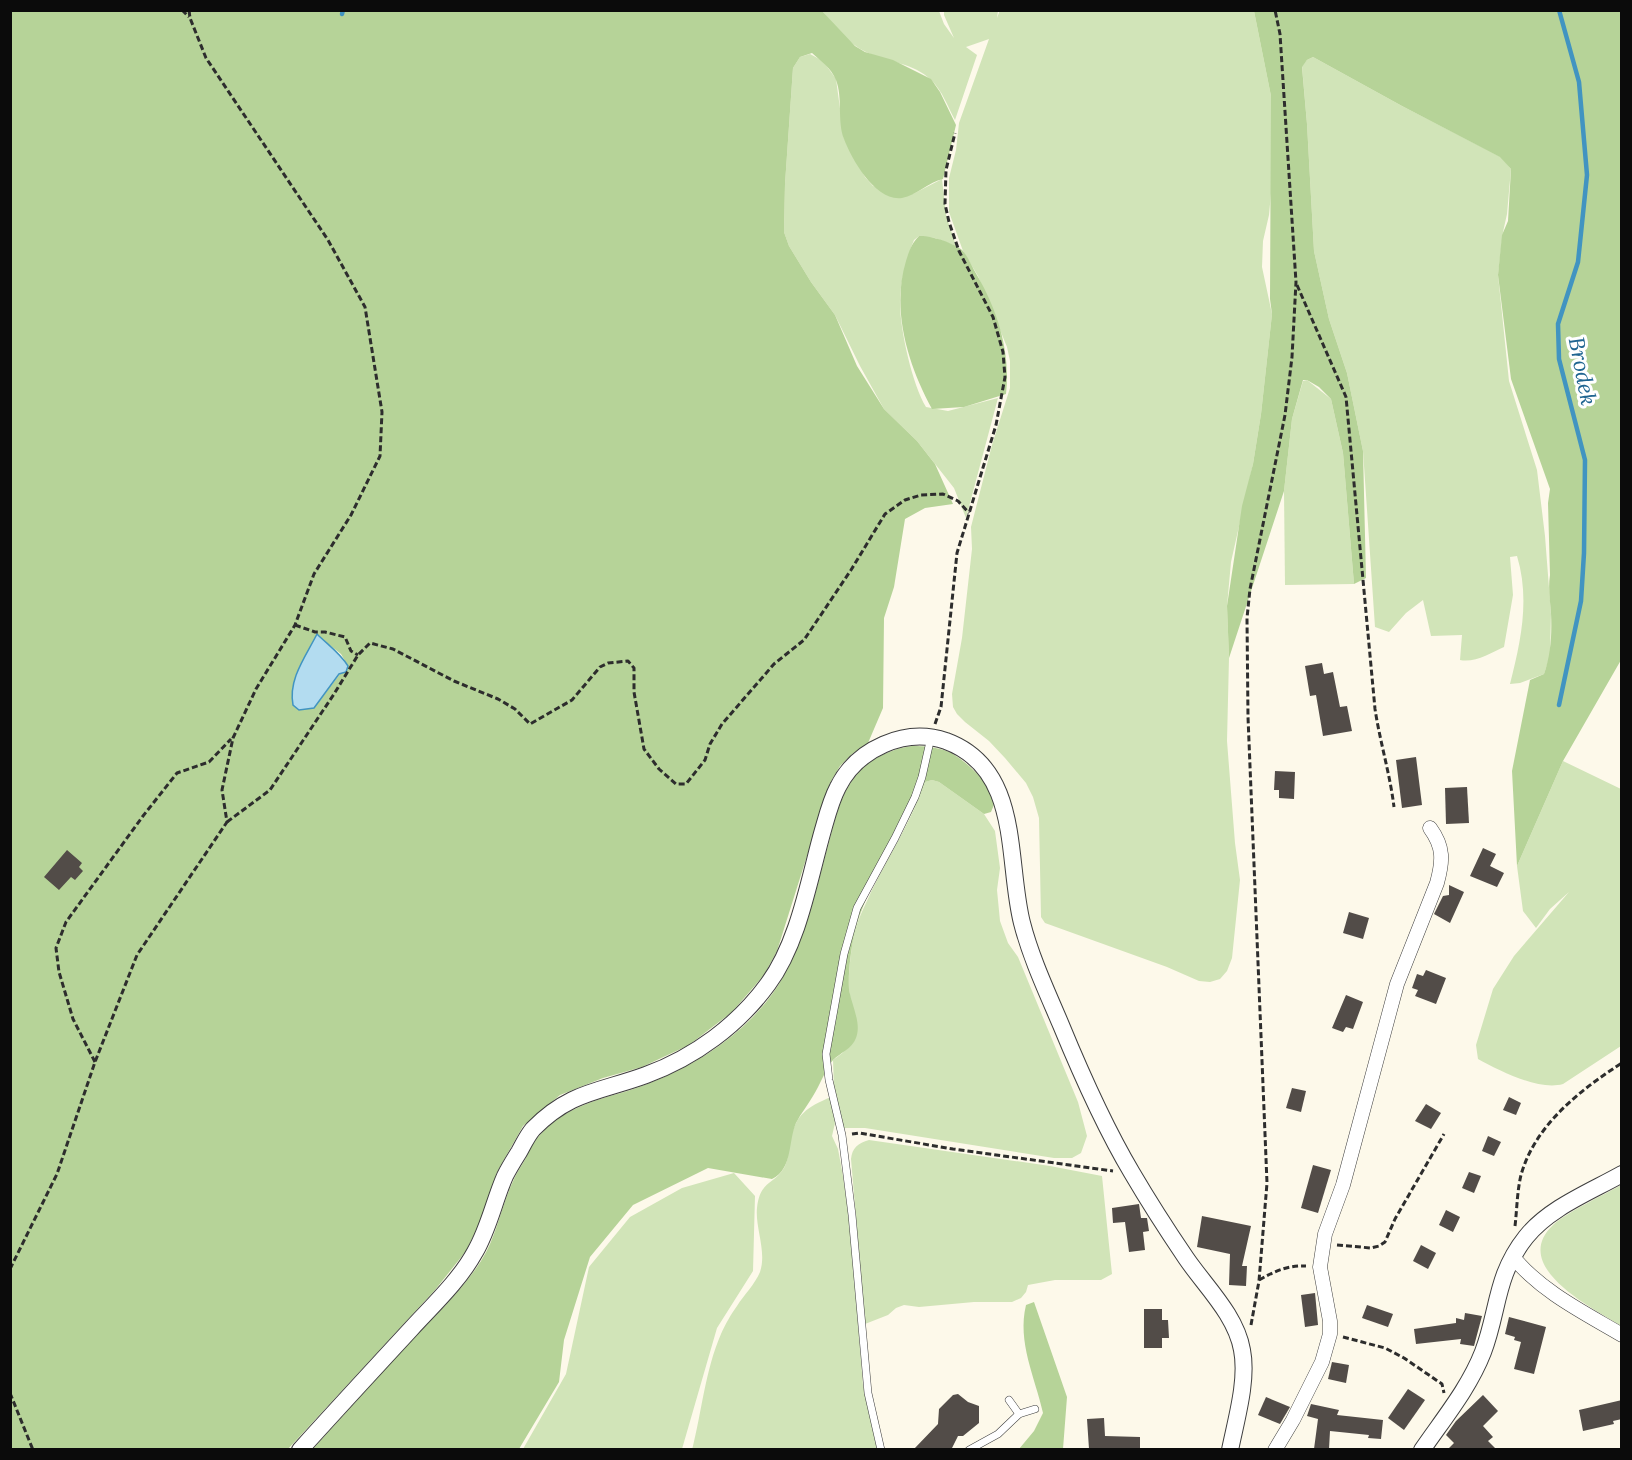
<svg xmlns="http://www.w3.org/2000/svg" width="1632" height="1460" viewBox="0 0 1632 1460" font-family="Lora,serif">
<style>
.green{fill:#d1e4b8}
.forest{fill:#b6d398;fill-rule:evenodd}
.water{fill:#b3dcf0;stroke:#4194c1;stroke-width:1.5}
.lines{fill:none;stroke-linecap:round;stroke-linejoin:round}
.stream{stroke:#4194c1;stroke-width:4.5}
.building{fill:#524c48}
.service-casing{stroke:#3e3e3e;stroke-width:8}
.minor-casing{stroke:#3e3e3e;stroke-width:15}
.tertiary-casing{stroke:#3e3e3e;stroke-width:18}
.path{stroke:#2d2d2d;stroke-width:3;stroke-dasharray:6 3;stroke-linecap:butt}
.service{stroke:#fff;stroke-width:7}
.minor{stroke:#fff;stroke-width:14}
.tertiary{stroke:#fff;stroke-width:16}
.labels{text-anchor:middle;stroke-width:6;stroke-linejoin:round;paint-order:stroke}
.water-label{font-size:22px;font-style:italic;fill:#206591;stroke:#fff}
</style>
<rect width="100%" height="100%" fill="#fdf9ea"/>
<g class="green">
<path d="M1000,10L1254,11L1271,96V193L1269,215L1263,241L1262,267L1272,314L1261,414L1253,464L1231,562L1227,606L1229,658L1227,741L1235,843L1240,880L1232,958L1227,971L1220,979L1210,982L1199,981L1167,967L1045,923L1041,917L1039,818L1033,797L1026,783L1005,758L989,741L965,722L957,714L953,707L952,694L962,638L972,549L971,527L992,445L1010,388V361L1007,347L978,276L963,251L949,212V178L956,150L959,123L989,39L966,47L977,55L955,120C948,107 942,90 931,80C914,63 887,62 866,52C848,44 835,26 822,11H939L944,24L954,38L944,15V11H998L997,18Z"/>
<path d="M810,54L823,61L836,79L844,138L865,177L873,186L913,194L942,179L946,215L956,246L935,238L919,236L914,240C908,254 900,283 900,299C899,326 912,384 926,407L948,411L998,398L966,518L954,488L917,441L884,409L860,366L835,315L811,282L789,246L784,232L785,184L793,68L800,57Z"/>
<path d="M1313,57L1402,106L1501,157L1511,169L1507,214L1503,232L1498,275L1509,381L1537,470L1545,536L1551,614L1550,656L1544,674L1520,683L1510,684C1521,641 1530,599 1517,556L1510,557L1513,595L1504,647C1491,653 1475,663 1460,660L1462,635L1431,636L1423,600L1406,613L1389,632L1375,627L1363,451L1347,373L1329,319L1314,251L1307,124L1302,66L1307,60Z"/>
<path d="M1307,380L1331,399L1343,453L1354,584L1285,585L1284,491L1292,419L1303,381Z"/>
<path d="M1563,761L1621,789V1046L1563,1084C1539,1091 1500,1071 1478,1059L1476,1045L1493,989L1514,956L1569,892L1550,909L1536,928L1523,911L1517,866Z"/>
<path d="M932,780L939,782L984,814L995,831L1000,868L997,890L1000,921L1008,943L1018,957L1078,1102L1087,1136L1081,1153L1072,1158H1054L865,1128H842L834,1089L833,1060C870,1035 853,1025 849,989C848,974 851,954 853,939C856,922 864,908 871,892C889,855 912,820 925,782Z"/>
<path d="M831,1097L835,1123L832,1136L838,1149L843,1176L850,1224L863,1385L877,1449L692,1450C702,1411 705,1371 721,1334C725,1325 731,1314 737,1306C744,1295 755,1284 760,1272C767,1251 755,1228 757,1208C760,1180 774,1185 784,1168C789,1159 788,1150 790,1141C796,1114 807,1107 831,1097Z"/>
<path d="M869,1140L1050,1166L1102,1176L1112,1274L1101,1280H1055L1028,1285L1026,1292L1021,1298L1012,1302H974L919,1307L904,1305L896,1308L888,1315L865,1324L851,1159C852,1148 858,1143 869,1140Z"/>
<path d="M734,1173L755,1196L753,1271L717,1328L682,1449H523L566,1374L589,1267L630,1217L682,1188Z"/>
<path d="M1621,1185V1326C1593,1308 1509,1267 1553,1225C1567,1212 1604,1195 1621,1185Z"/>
</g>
<g class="forest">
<path d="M11,11H822L855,46L865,52L893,60L931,79L940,92L956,125L943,179C929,182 917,195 902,198C876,202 852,160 844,139C837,121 843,98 836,80C831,68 821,61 812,53L800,57L793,68L785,184L784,232L789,246L811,282L835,315L857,366L884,409L917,441L935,464L953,504L925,508L905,519L894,587L884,618L883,708L868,743L852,754L840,766L830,783L777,951L764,975L732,1012L689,1045L642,1067L603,1078L560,1095L523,1126L497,1172L480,1222L466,1251L435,1290L288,1449H11ZM317,635L341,654L348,666L340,674L314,708L292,698L296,674Z"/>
<path d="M1254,11H1621V660L1563,761L1517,866L1512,771L1530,680L1544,674C1551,654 1552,634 1551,613C1550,600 1548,588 1550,575L1548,503L1550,489L1511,379L1498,275L1502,235L1508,221L1511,169L1500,157L1402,106L1313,57L1307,60L1302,67L1307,124L1314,251L1329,319L1347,373L1363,451L1366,578L1354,584L1343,453L1331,399L1319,387L1307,380H1303L1292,419L1284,491L1229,658L1227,606L1242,506L1253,464L1261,414L1272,314L1270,299L1271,96Z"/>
<path d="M919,236C930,235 954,243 962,250C967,255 971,264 974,270C997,308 1011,351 1006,394L964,407L932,409C908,365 891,310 906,261C909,251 912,243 919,236Z"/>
<path d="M912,746C925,746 937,747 949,752C963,758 994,786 994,803C994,806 992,809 991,812L984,814L939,782L932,780L925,782C907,834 867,880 854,935C851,951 848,972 849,989C851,1004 862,1023 856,1038C852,1049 840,1053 833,1060C825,1070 820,1085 813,1096C808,1105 801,1113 796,1123C788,1141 793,1169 772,1179L708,1168L633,1205L590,1257L564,1340L559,1382L519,1449L312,1450C346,1412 380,1375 414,1338C437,1314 463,1289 481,1261C497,1236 501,1206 514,1179C517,1172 522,1165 526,1158C529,1151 533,1143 538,1137C571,1100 607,1100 650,1083C701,1063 750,1030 779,984C806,941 816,889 829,842C835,820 840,796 854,778C867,760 890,749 912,746Z"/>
<path d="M1034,1302L1067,1397L1063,1449H1019L1034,1431L1043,1413C1035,1377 1017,1342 1026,1305Z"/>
</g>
<path class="water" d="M317,634C328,645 340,653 348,666L346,672L339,674L314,708L299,710L293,705C288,679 306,656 317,634Z"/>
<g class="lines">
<g class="stream">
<path d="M342,14L343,10"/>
<path d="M1559,705L1581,601L1584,553L1585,460L1559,359L1558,324L1578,262L1587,175L1579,82L1559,10"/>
</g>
</g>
<g class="building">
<path d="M1322,663L1324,674L1333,672L1340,707L1347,706L1352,731L1323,736L1316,695L1310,696L1305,666Z"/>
<path d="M1416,757L1422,805L1402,808L1396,760Z"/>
<path d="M1275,771L1295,772L1294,799L1279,798V790H1274Z"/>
<path d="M1467,787L1469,823L1446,824L1445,788Z"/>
<path d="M1483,848L1496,854L1490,866L1504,873L1497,887L1470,876Z"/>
<path d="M67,850L82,863L79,867L83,871L75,880L71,877L59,890L44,877Z"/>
<path d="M1449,885L1464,892L1450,923L1434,914L1443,896L1449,895Z"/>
<path d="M1349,912L1369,918L1363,939L1343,933Z"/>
<path d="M1426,970L1446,978L1436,1004L1415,996L1418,990L1412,988L1417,974L1423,976Z"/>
<path d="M1346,995L1363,1002L1353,1029L1346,1027L1343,1032L1332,1028Z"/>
<path d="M1292,1088L1306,1091L1301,1112L1286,1108Z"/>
<path d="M1509,1097L1521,1103L1516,1115L1503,1110Z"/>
<path d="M1426,1104L1441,1113L1431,1129L1415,1121Z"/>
<path d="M1488,1136L1501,1142L1494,1156L1482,1151Z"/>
<path d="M1313,1165L1331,1170L1318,1213L1301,1208Z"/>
<path d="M1469,1172L1481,1176L1474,1193L1462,1188Z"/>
<path d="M1139,1204L1141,1218H1147L1149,1231L1143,1232L1145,1250L1129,1252L1125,1222L1113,1223L1112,1208Z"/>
<path d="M1446,1210L1460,1217L1453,1232L1439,1225Z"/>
<path d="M1202,1216L1251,1226L1242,1266H1247L1246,1286L1229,1285L1230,1254L1197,1247Z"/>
<path d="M1421,1245L1436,1253L1428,1269L1413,1261Z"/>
<path d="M1315,1293L1318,1325L1305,1327L1301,1295Z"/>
<path d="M1367,1305L1393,1314L1388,1327L1362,1318Z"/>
<path d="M1144,1309H1162V1320H1168L1169,1338H1162V1348H1144Z"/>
<path d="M1465,1313L1482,1316L1474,1346L1460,1344L1461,1339L1416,1344L1414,1329L1456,1323V1318L1464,1320Z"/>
<path d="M1509,1317L1546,1327L1534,1374L1514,1369L1521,1342L1514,1340L1515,1337L1505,1334Z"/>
<path d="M1332,1362L1349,1365L1346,1383L1328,1379Z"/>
<path d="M1408,1389L1425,1400L1404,1430L1388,1418Z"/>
<path d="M958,1394L968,1402L979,1406V1423L963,1436H958L952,1448L914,1449L938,1424L939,1409L953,1395Z"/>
<path d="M1483,1395L1498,1411L1483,1426L1493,1437L1488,1441L1496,1449H1448L1454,1443L1446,1435L1456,1421Z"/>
<path d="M1266,1397L1290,1407L1280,1424L1258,1415Z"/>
<path d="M1622,1400V1419L1613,1421L1614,1424L1583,1431L1579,1410Z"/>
<path d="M1311,1404L1339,1410L1337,1415L1383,1420L1381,1439L1368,1438L1369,1435L1330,1431L1329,1449H1314L1318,1419L1307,1416Z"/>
<path d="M1104,1418L1105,1436L1140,1437V1449H1089L1087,1419Z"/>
</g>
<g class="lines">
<defs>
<g id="service">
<path d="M1009,1400L1019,1414"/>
<path d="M881,1450L868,1393L852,1215L842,1135L829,1080L826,1054L844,954L857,908L895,838L915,797L922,777L931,737"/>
<path d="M969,1450L998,1434L1019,1414L1035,1409"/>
</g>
<g id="minor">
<path d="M1513,1257C1542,1292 1583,1312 1622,1335"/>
<path d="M1275,1450L1293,1420L1322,1362L1330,1334V1321L1320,1267L1325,1234L1343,1185L1397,984L1437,883C1443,861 1444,847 1430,828"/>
</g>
<g id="tertiary">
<path d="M300,1450C337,1409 374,1369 411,1329C433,1305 459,1281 475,1252C489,1228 494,1201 505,1176C509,1168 514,1160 519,1152C523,1145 527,1136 533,1129C570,1091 600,1092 646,1075C695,1057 738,1025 768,984C799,942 809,879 823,830C827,816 831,800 838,787C857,749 905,727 946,741C1022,769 1006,860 1022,923C1031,958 1047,992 1061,1025C1082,1076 1104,1126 1132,1173C1149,1202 1167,1230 1186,1258C1205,1286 1236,1315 1242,1350C1248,1380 1236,1420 1230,1450"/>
<path d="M1422,1450C1444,1418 1469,1388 1483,1352C1499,1310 1495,1276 1526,1237C1549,1208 1590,1192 1622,1174"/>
</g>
</defs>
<use href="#service" class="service-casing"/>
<use href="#minor" class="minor-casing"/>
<use href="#tertiary" class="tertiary-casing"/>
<g class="path">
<path d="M182,10L189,17"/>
<path d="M1297,285L1346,397L1375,709C1380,742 1390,774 1394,807"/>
<path d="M295,625L315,632H325L345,637L351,651L358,655"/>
<path d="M935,724L941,707L957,553L996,425L1005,377L1003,352L993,317L959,251L949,222L945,204L946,170L955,133"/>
<path d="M227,822L270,790L334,694L358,655L370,643L393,649L454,681L498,699L515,709L530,724L572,700L600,667L608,663L628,661L634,668V692L644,749L659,769L676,784H686L705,760L710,744L722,724L774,664L804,640L851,570L885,514L905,500L921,495L943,494L958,501L969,513"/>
<path d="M95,1062L73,1019L59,972L56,948L66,922L143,816L177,773L209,762L231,739"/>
<path d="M852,1134L859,1133L953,1149L1113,1171"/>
<path d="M1515,1226C1517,1209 1517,1192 1521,1175C1535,1125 1580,1090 1622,1063"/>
<path d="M1337,1245L1371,1248L1379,1246L1385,1242L1395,1219L1444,1134"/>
<path d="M10,1269L57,1174L95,1062L137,955L227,822L222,790L233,738L256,689L295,625L314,574L351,515L380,456L382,412L365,307L328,240L206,58L190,18L189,10"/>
<path d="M1259,1280C1275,1271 1288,1265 1306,1266"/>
<path d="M1251,1325L1259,1281L1267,1183L1248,717L1247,618L1250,589L1285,415L1292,357L1296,282L1280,34L1275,10"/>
<path d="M1343,1337L1385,1348L1404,1358L1442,1384L1444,1393"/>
<path d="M10,1393L33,1450"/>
</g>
<use href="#service" class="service"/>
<use href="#minor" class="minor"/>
<use href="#tertiary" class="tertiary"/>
</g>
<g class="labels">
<g class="water-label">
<text transform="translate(1583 371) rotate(79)" y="8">Brodek</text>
</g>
</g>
<rect width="1632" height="1460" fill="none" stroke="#0b0b0b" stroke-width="24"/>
</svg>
